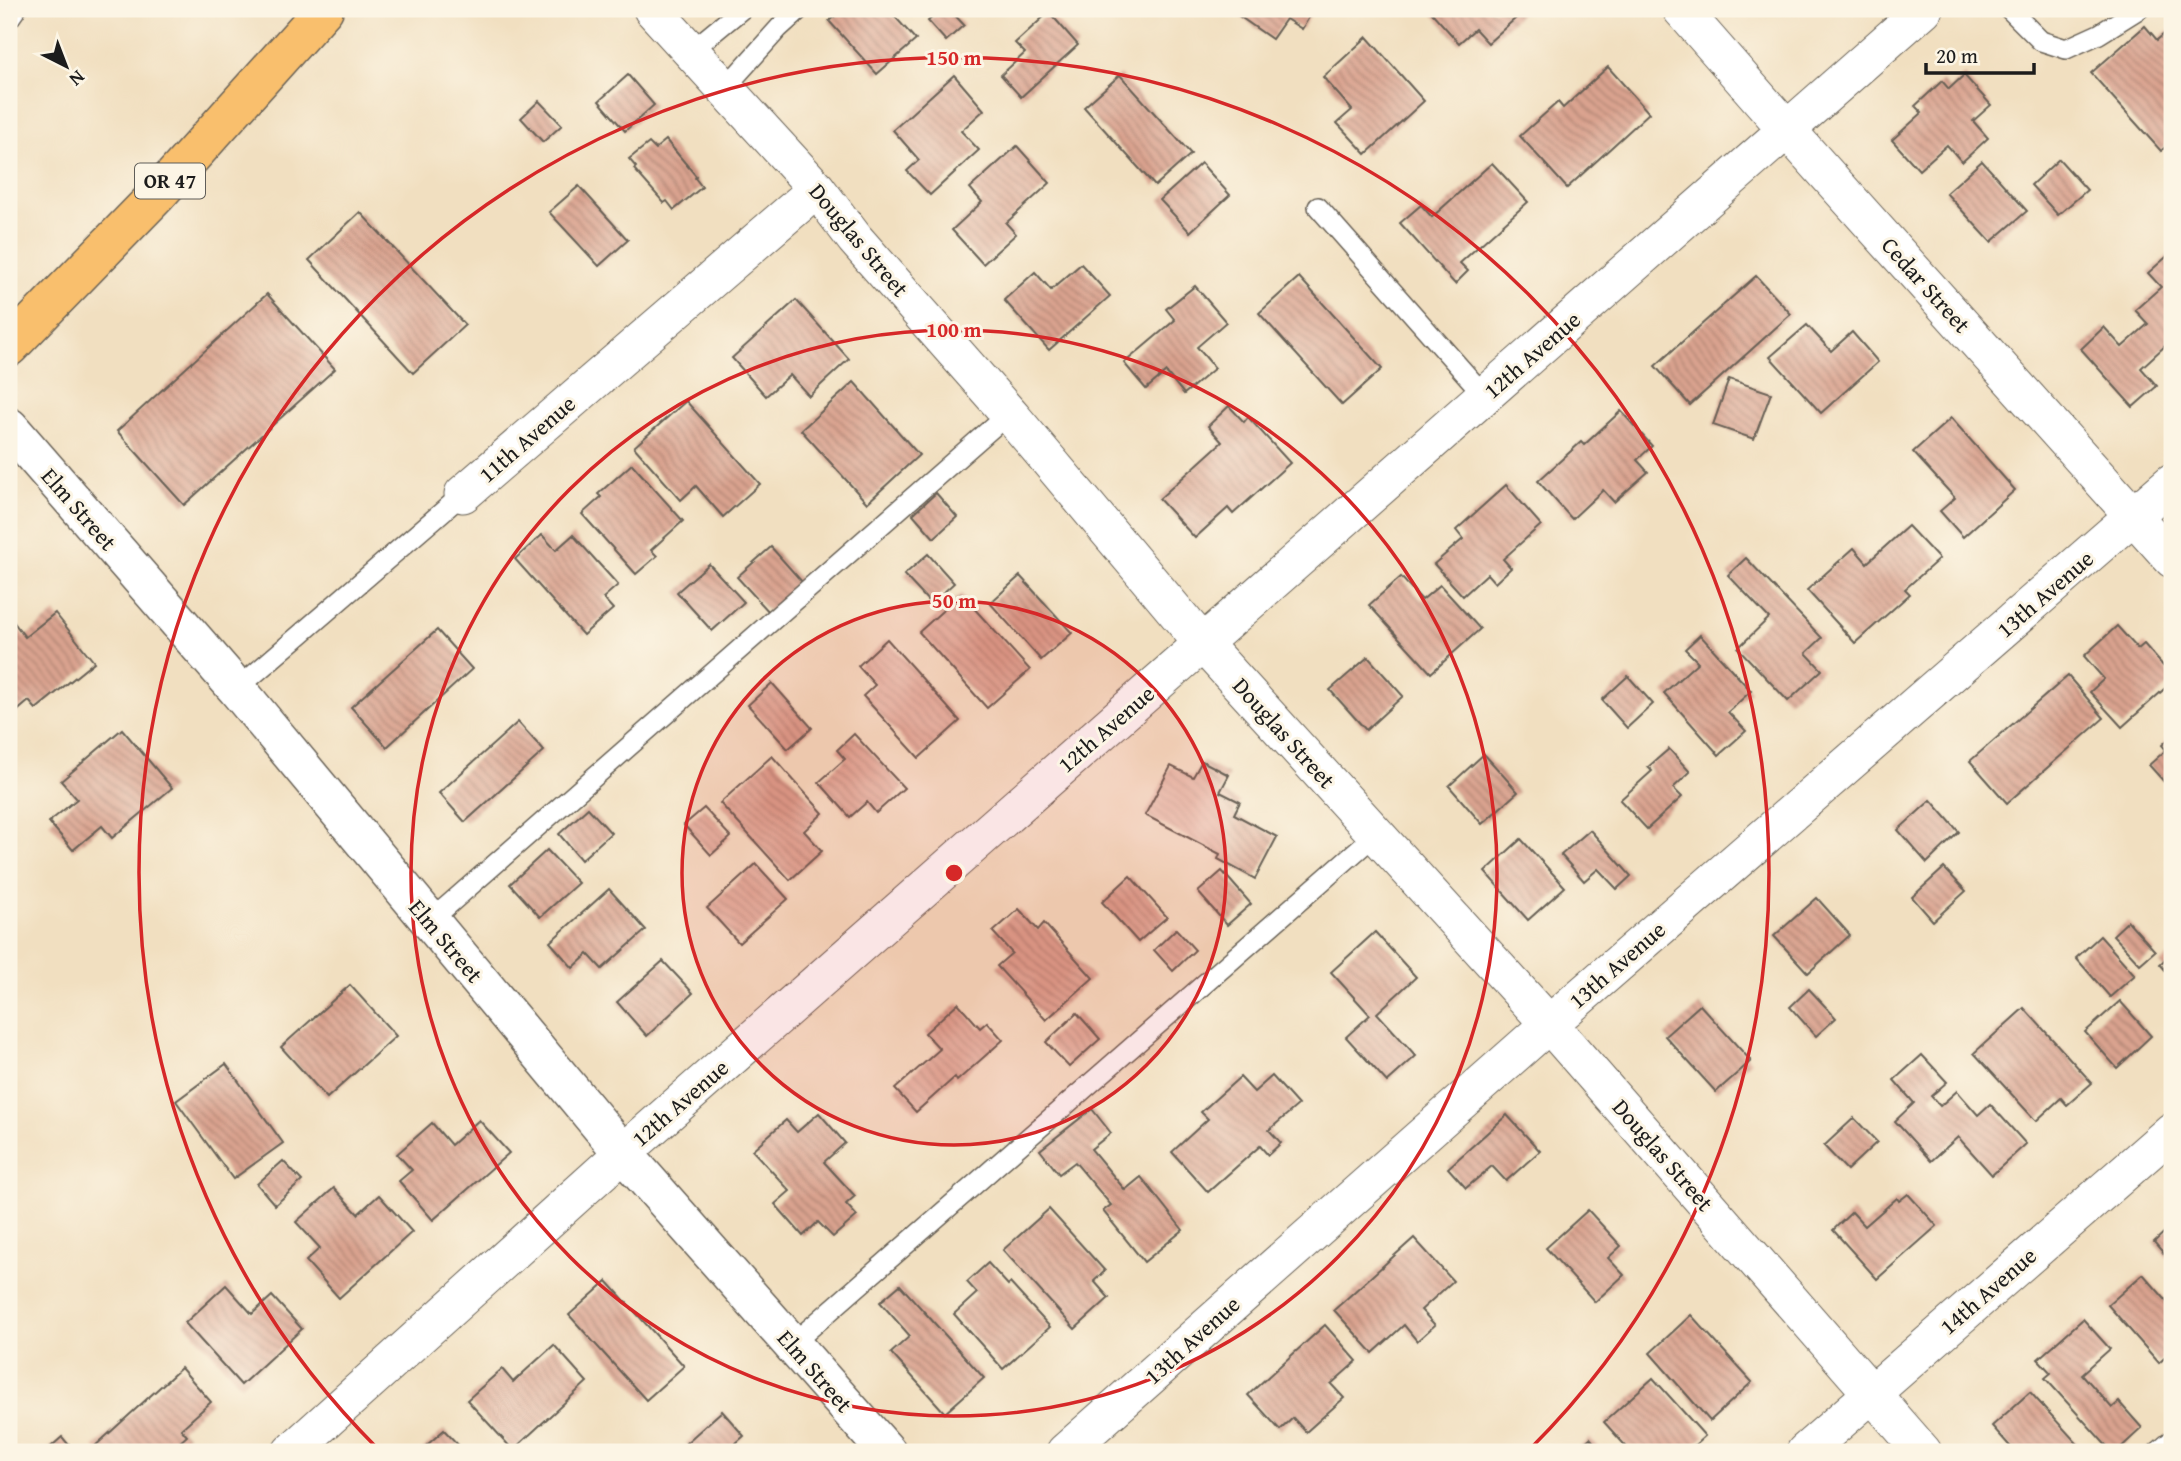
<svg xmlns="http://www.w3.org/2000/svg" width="2181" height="1461" viewBox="0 0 2181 1461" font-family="'Gentium Book Plus',serif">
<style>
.building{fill:url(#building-back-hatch)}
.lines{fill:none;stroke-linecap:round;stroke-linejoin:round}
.service-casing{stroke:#676055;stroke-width:22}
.minor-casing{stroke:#676055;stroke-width:39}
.tertiary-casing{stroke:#676055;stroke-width:41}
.trunk-casing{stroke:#676055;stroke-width:41}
.service{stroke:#fff;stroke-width:19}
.minor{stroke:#fff;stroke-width:37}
.tertiary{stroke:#fff;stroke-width:38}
.trunk{stroke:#f9bf6d;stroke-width:38}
.ring{fill:none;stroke:#d62828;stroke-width:3.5}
.labels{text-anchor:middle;stroke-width:6;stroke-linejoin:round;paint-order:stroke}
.shield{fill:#fcf5e5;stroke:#5f5d58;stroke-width:2}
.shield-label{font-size:21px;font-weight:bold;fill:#1c1c1c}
.street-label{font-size:23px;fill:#1c1c1c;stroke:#fcf5e5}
.centre{fill:#d62828;stroke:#fcf5e5;stroke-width:3.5}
.ring-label{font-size:21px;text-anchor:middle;font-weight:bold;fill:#d62828;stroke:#fcf5e5;stroke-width:6;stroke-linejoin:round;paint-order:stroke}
</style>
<defs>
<pattern id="building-back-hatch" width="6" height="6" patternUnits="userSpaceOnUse" patternTransform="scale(1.75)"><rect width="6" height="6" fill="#daa38f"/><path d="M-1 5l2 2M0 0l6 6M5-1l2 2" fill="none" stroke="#b08474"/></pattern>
</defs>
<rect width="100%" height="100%" fill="#fcf5e5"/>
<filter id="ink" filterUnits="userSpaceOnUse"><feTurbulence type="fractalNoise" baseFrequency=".0143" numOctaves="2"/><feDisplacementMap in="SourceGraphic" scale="14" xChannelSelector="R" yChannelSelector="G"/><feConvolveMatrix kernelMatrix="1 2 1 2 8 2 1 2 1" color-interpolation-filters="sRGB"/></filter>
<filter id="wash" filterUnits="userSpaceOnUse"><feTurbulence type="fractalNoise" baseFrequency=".00686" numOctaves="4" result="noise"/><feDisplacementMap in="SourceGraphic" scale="28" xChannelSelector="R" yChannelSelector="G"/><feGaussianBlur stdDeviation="1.57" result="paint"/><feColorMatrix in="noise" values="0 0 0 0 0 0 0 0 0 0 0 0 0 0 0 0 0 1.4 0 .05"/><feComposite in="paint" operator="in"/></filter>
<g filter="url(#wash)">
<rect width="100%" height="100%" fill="#f1dfc0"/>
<g id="blocks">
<g class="building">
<path d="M843,9H888L916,40L877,74L829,21Z"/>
<path d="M942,9H949L964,25L946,41L928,21Z"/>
<path d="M1244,9H1314L1302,29L1286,19L1272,39L1239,16Z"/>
<path d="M1436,9H1526L1488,43L1475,29L1459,43L1432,13Z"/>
<path d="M1049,12L1078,45L1021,97L1001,75L1025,53L1015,43Z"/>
<path d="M2145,26L2157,40L2172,27V141L2161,151L2091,73Z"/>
<path d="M1367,37L1424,101L1366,154L1337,123L1352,110L1323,77Z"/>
<path d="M1608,67L1649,113L1567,188L1520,136L1558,102L1563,108Z"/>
<path d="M628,75L654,105L625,131L599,101Z"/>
<path d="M954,75L984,110L961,131L979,150L930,195L907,171L919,160L893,130Z"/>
<path d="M1120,75L1191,154L1155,186L1084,107Z"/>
<path d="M1964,75L1991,105L1973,121L1988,138L1962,162L1947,145L1919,170L1892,140L1922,113L1915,106L1942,81L1949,89Z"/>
<path d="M539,101L562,125L543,142L521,118Z"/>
<path d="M666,140L696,176L695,178L702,187L674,210L667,201L664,203L634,169L636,167L629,159L649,143L655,149Z"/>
<path d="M1017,146L1050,183L1006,223L1016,234L983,264L952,230L982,202L970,188Z"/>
<path d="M2059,159L2087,190L2058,215L2031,185Z"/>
<path d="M1982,161L2027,211L1991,242L1946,193Z"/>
<path d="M1201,163L1230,195L1190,232L1160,200Z"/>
<path d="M1492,163L1528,202L1460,263L1468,271L1455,284L1400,223L1421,205L1432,217Z"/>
<path d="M579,186L628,240L599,266L549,212Z"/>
<path d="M360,212L465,325L413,373L309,260Z"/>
<path d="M2172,252V344L2169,347L2166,345L2141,368L2157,386L2133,407L2081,349L2104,327L2122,347L2148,324L2135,310L2161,287L2148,273Z"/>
<path d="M1081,264L1110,296L1049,350L1004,300L1035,272L1051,290Z"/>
<path d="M1756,276L1791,314L1690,405L1655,366Z"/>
<path d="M1299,277L1382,369L1342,405L1259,313Z"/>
<path d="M1195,286L1226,322L1197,347L1215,368L1184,394L1166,372L1146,389L1124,363L1175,320L1166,309Z"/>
<path d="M267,294L335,369L184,505L117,431Z"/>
<path d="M796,300L849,359L809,396L790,375L766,396L732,358Z"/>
<path d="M1807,325L1831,351L1852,332L1878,362L1821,413L1770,357Z"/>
<path d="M1729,379L1771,393L1754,439L1713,425Z"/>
<path d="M854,382L919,455L867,503L801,430Z"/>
<path d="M686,401L760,484L723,517L696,486L681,500L634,447Z"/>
<path d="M1229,406L1244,422L1248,417L1290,463L1233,514L1228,508L1195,538L1159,499L1222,442L1208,426Z"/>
<path d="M1621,411L1652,446L1637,460L1648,472L1614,502L1603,490L1572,519L1538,481L1581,442L1584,445Z"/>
<path d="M1951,418L2015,490L1963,537L1940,511L1955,498L1913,452Z"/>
<path d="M632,464L683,521L651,550L657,556L636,574L582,514L601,497L598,494Z"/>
<path d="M1506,485L1541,525L1503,559L1511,568L1495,583L1487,574L1463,596L1434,564L1463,539L1456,530Z"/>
<path d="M936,493L957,517L934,538L913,514Z"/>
<path d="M1908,526L1939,559L1905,589L1910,594L1855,643L1807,590L1854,548L1867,563Z"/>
<path d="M542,535L556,550L573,535L618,585L603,598L613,609L583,635L515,559Z"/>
<path d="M771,547L803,583L770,613L737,577Z"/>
<path d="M928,554L954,583L931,604L904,575Z"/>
<path d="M1746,558L1822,638L1806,653L1822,670L1788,701L1738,648L1769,618L1728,575Z"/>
<path d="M709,564L744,602L712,631L677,592Z"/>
<path d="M1020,576L1072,633L1041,660L990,603Z"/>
<path d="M1401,577L1422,600L1440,585L1480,629L1431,673L1369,605Z"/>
<path d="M961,594L1030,670L987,708L919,632Z"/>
<path d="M55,613L94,662L36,709L29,701L9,718V616L25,637Z"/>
<path d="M2117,626L2138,649L2144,644L2172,676V682L2122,727L2090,692L2104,679L2084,656Z"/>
<path d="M437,630L472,669L387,747L351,707Z"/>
<path d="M1700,635L1751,691L1728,712L1746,731L1719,755L1664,693L1698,662L1685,649Z"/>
<path d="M887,639L960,721L919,758L863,696L875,685L858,666Z"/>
<path d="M1368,657L1403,696L1366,730L1330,690Z"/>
<path d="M1628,676L1653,704L1627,728L1602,700Z"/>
<path d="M2068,676L2104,718L2007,803L1970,761Z"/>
<path d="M772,683L812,728L788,749L748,705Z"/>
<path d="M518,722L544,751L465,822L439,793Z"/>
<path d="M122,729L172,788L112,838L102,826L73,850L49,822L77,799L61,781Z"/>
<path d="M854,734L904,788L876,813L867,802L850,817L819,782L845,759L837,750Z"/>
<path d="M2172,736V780L2167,785L2149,765L2166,750L2162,745Z"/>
<path d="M1669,749L1690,772L1673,788L1682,797L1647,829L1620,800L1652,771L1648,767Z"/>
<path d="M1484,754L1518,792L1482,824L1449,786Z"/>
<path d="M772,756L823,813L804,831L822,851L790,880L720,803Z"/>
<path d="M1202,761L1229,775L1220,792L1240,802L1234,814L1277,837L1255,879L1218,859L1220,854L1145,815L1171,766L1193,777Z"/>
<path d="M1931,800L1959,832L1927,863L1898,830Z"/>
<path d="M588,808L611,833L581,860L559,834Z"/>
<path d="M704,808L731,837L711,855L684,825Z"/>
<path d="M1590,830L1631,876L1617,889L1598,869L1584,881L1561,855Z"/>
<path d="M1521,839L1565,887L1528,920L1485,872Z"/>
<path d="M547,850L578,883L540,917L510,884Z"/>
<path d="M756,864L788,899L739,943L707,908Z"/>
<path d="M1944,868L1966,891L1933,921L1912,897Z"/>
<path d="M1222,871L1251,904L1227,925L1198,892Z"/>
<path d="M1130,876L1167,917L1138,942L1102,902Z"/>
<path d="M609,889L646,930L602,969L588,954L573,968L550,942Z"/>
<path d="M1817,898L1850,935L1808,973L1774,936Z"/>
<path d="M1019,909L1038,930L1044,923L1093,978L1046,1020L997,966L1012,953L993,932Z"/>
<path d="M2128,921L2155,951L2140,964L2113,935Z"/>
<path d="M1176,929L1195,950L1173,971L1154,950Z"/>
<path d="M1375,932L1416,977L1377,1013L1416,1056L1387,1082L1346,1037L1370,1015L1331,972Z"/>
<path d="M2100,936L2135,975L2110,997L2076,958Z"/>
<path d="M2172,953V978L2160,964Z"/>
<path d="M663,961L693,993L647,1036L617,1002Z"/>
<path d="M350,985L396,1036L327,1098L281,1047Z"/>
<path d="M1809,989L1836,1018L1816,1036L1790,1007Z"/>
<path d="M2120,1001L2151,1036L2117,1068L2085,1032Z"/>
<path d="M958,1003L980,1028L987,1022L1003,1040L957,1081L955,1077L916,1112L895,1089L940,1049L925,1033Z"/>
<path d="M1700,1005L1751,1061L1716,1092L1665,1036Z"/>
<path d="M2024,1008L2092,1083L2067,1105L2061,1098L2036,1121L1974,1053Z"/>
<path d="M1077,1013L1100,1039L1069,1067L1046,1042Z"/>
<path d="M1922,1055L1947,1082L1931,1096L1940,1106L1957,1091L1978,1115L1990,1104L2026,1144L1992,1175L1958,1137L1931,1161L1895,1121L1914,1103L1894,1080Z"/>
<path d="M226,1064L283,1143L233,1179L176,1101Z"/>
<path d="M1272,1076L1298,1105L1269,1130L1281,1143L1268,1155L1260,1146L1208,1192L1172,1152L1208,1119L1201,1112L1240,1077L1254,1092Z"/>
<path d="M1092,1109L1111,1133L1091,1149L1125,1190L1141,1177L1183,1230L1144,1262L1103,1211L1111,1205L1075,1162L1059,1174L1040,1150Z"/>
<path d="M819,1113L845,1143L824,1162L855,1196L846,1204L857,1216L833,1237L818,1222L803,1236L775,1204L790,1191L752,1150L786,1120L797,1132Z"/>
<path d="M1507,1115L1540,1151L1506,1181L1492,1166L1466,1188L1448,1168Z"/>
<path d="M1854,1118L1877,1142L1847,1170L1824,1146Z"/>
<path d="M479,1120L509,1153L433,1220L399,1181L412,1170L397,1154L432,1123L451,1145Z"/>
<path d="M283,1161L302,1181L275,1205L257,1184Z"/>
<path d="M334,1188L358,1214L379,1195L412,1232L339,1298L306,1261L320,1248L296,1222Z"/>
<path d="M1908,1194L1937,1226L1877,1279L1833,1230L1852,1212L1865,1226L1897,1198L1899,1201Z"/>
<path d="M1049,1209L1105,1271L1094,1281L1109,1298L1075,1329L1003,1250Z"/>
<path d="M1588,1210L1621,1246L1608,1258L1624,1275L1595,1302L1546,1248Z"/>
<path d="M2172,1225V1263L2154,1242Z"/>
<path d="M1414,1238L1453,1281L1421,1310L1435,1325L1417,1341L1404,1325L1373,1353L1334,1310Z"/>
<path d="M988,1263L1008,1285L1010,1283L1050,1327L1003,1369L954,1314L977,1293L967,1282Z"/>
<path d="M2143,1274L2172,1307V1351L2159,1363L2108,1305Z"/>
<path d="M607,1281L684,1366L646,1400L569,1315Z"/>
<path d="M226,1285L252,1314L272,1296L302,1329L241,1385L185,1323Z"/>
<path d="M900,1285L984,1378L945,1413L891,1353L910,1336L880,1302Z"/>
<path d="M1691,1315L1752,1382L1710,1421L1650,1353Z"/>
<path d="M2083,1319L2110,1349L2082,1374L2112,1408L2119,1402L2142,1428L2116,1452H2112L2045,1378L2051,1373L2038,1359Z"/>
<path d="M1325,1325L1357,1361L1331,1384L1344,1398L1306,1432L1293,1418L1280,1430L1248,1395Z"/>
<path d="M554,1345L587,1382L513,1450L467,1400L502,1369L513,1382Z"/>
<path d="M181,1368L211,1402L181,1429L187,1436L169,1452H99L94,1447Z"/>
<path d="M1653,1378L1705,1436L1687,1452H1631L1604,1422Z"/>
<path d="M2030,1392L2085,1452H2015L1992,1426Z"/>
<path d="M722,1411L744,1436L726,1452H695L686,1443Z"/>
<path d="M444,1430L465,1452H419Z"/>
<path d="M62,1437L75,1452H45Z"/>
<path d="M1590,1438L1602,1452H1574Z"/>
</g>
</g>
</g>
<g filter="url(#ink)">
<use href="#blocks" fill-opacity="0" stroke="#676055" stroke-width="2"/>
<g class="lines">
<defs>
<g id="service">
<path d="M2009,9L2041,41L2066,49L2099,34L2139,9"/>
<path d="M9,19L16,9"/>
<path d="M691,51L742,9"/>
<path d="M725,88L779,28L800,9"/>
<path d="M1318,207L1485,396"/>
<path d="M237,689L463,494"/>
<path d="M430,921L1009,413"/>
<path d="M791,1345L1376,834"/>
<path d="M2158,1452L2172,1440"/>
</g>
<g id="minor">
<path d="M652,9L817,189L855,239L1013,418L1203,644L1549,1024L1923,1452"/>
<path d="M1681,9L1788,131L2172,559"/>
<path d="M463,494L817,189"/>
<path d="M291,1452L623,1153L1924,9"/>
<path d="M1065,1452L1549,1024L2172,482"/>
<path d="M1805,1452L2172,1131"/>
</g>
<path id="tertiary" d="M9,427L237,689L623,1153L887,1452"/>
<path id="trunk" d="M9,347L156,196L324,9"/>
</defs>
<use href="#service" class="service-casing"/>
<use href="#minor" class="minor-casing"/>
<use href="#tertiary" class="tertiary-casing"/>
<use href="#trunk" class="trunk-casing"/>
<use href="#service" class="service"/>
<use href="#minor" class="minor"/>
<use href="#tertiary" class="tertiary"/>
<use href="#trunk" class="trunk"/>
</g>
</g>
<circle cx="954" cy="873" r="272" fill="#d62828" fill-opacity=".12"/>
<g class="ring">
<circle cx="954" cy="873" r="272"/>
<circle cx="954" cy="873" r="543"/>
<path d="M378 1449A815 815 0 1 1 1530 1449"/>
</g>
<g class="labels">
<rect class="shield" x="135" y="163.5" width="70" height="35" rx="5"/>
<g class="shield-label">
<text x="170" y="188">OR 47</text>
</g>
<g class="street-label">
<text transform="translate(859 240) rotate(50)" y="8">Douglas Street</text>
<text transform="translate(1926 285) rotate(48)" y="8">Cedar Street</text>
<text transform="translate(1532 355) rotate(-41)" y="8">12th Avenue</text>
<text transform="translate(527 439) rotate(-41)" y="8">11th Avenue</text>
<text transform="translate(79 509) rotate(49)" y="8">Elm Street</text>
<text transform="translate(2045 594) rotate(-41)" y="8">13th Avenue</text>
<text transform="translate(1106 729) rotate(-41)" y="8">12th Avenue</text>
<text transform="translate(1284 733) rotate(48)" y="8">Douglas Street</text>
<text transform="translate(446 941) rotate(50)" y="8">Elm Street</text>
<text transform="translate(1617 965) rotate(-41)" y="8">13th Avenue</text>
<text transform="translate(680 1103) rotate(-41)" y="8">12th Avenue</text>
<text transform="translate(1663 1155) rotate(49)" y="8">Douglas Street</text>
<text transform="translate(1988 1291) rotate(-41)" y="8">14th Avenue</text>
<text transform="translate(1192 1340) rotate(-42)" y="8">13th Avenue</text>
<text transform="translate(815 1371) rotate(49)" y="8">Elm Street</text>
</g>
</g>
<circle cx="954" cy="873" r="10" class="centre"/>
<g class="ring-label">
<text x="954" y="65">150 m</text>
<text x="954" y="337">100 m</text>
<text x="954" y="608">50 m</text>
</g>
<rect width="2181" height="1461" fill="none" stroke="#fcf5e5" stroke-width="35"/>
<g transform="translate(66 66) rotate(138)" stroke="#fcf5e5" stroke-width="5" paint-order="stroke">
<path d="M0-5L12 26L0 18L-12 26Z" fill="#1c1c1c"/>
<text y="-10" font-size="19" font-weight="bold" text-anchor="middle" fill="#1c1c1c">N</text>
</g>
<path d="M1926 63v10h108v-10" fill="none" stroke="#1c1c1c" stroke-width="3.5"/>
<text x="1936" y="63" font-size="21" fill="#1c1c1c" stroke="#fcf5e5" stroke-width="5" paint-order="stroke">20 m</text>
</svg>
